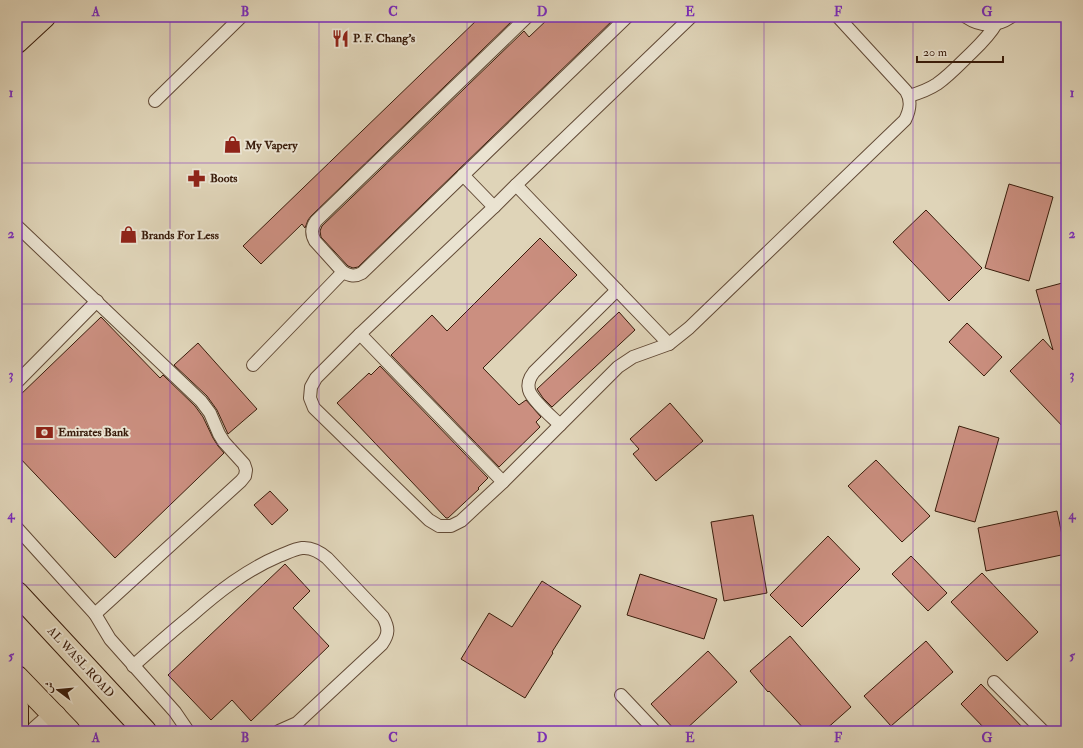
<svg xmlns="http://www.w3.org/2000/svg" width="1083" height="748" viewBox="0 0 1083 748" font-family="'IM FELL Double Pica',Amiri,serif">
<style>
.building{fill:#cb8f80;stroke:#391c0b}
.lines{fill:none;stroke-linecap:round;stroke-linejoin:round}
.service-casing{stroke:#624a36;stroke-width:14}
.tertiary-casing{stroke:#624a36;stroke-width:24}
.primary-casing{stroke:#391c0b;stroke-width:24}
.service{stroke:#eae3d1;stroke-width:12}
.tertiary{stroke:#eae3d1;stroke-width:22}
.primary{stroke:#dfd4b8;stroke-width:22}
.grid{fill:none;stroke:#7b2cbf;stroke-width:1;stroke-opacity:0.55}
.labels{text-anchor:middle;stroke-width:4;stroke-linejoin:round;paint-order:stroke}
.poi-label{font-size:12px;font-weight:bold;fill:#391c0b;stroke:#eae3d1;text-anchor:start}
.street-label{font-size:12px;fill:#391c0b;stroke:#eae3d1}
.neatline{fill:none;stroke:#7b2cbf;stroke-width:1.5}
.grid-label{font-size:13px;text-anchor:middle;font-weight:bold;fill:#7b2cbf}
</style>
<rect width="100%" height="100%" fill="#dfd4b8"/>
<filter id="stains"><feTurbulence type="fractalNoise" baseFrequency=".005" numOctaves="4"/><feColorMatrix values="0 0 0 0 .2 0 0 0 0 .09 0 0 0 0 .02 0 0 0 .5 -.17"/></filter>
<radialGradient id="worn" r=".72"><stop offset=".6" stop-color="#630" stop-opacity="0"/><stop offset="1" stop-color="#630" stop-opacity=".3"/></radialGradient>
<g class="building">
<path d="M480,17H511L513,20L311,216L308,220L305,228L302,224L261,264L243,246Z"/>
<path d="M550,17H616L358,267L353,268L348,266L321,237L320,231L322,226L524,31L529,37Z"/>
<path d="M1009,184L1053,197L1029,281L985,268Z"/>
<path d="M926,210L982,268L949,301L893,242Z"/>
<path d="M540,238L577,275L483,368L519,405L526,400L541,417L536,422L540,427L499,467L391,355L432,315L447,331Z"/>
<path d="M1066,282V430L1010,371L1043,339L1053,350L1036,290Z"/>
<path d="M619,312L635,330L552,407L543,398L537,389Z"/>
<path d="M101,317L160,378L163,375L195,406L203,417L213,438L218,446L224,453L115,558L17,455V398Z"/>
<path d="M967,323L1002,357L984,376L949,342Z"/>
<path d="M198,343L257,409L228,434L217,410L207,396L174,365Z"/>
<path d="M380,366L488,478L478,488L479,489L448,518H446L337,403L369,373L371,375Z"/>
<path d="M670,403L703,441L656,481L633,454L639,449L630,439Z"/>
<path d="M959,426L999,438L975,522L935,511Z"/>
<path d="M876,460L930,516L902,542L848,486Z"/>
<path d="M270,491L288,510L272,525L254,505Z"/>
<path d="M1057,511L1066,554L986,571L978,528Z"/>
<path d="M753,515L767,593L724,601L711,522Z"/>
<path d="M828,536L860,569L802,627L770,595Z"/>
<path d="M911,556L947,593L928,611L892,574Z"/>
<path d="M285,564L310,591L293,608L329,646L251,721L232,700L211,720L168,675Z"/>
<path d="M982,573L1038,632L1007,661L951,602Z"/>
<path d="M640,574L717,599L704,639L627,615Z"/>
<path d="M542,581L581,606L552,652L553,653L525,698L461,659L489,613L512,627Z"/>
<path d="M790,636L851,707L824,731H806L769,691L768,692L750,671Z"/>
<path d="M926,641L953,672L891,726L864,696Z"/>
<path d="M708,651L737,682L684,731H676L651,704Z"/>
<path d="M981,684L1026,731H987L961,704Z"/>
</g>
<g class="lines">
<defs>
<g id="service">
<path d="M527,17L316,221C311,228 311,234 315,241L343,272C350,276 355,277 362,273L627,17"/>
<path d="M691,17L516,185L494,207L360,334L316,378L311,387L310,398L314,408L429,520L439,526H451L461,521L503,482L618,367L633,357L669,344L689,328L905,120C910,110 912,101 906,91L838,17"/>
<path d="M966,17C981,27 996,27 1011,17"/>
<path d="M909,96C919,93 928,90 937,84C947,77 956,68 965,59C976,48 988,38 996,24"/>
<path d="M155,101L241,17"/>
<path d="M463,175L494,207"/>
<path d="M516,185L669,344"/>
<path d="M17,226L201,401L210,413L219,434L224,442L244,464L246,470L245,476L241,481L95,614"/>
<path d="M360,334L503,482"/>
<path d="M253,365L343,272"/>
<path d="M17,382L97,301"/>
<path d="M560,425C553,418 531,399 529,390C527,383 530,377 534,372L617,290"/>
<path d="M17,528L95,614L110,639L175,712L188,731"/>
<path d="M133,666C152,649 171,632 191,616C218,592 246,570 279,556C287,553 294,549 302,548C312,547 320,552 327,558L383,617C389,628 389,634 382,644L297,723L279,731"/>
<path d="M994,682L1043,731"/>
<path d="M621,695L655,731"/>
</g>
<path id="tertiary" d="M38,731L55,716"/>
<g id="primary">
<path d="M17,42L44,17"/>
<path d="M17,593L145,731"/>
<path d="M17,677L69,731"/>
<path d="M17,707V725"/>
</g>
</defs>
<use href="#service" class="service-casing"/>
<use href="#tertiary" class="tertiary-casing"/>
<use href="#primary" class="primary-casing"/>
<use href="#service" class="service"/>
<use href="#tertiary" class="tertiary"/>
<use href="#primary" class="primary"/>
</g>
<path class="grid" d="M170,17V731M319,17V731M467,17V731M616,17V731M764,17V731M913,17V731M17,163H1066M17,304H1066M17,444H1066M17,585H1066"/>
<defs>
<symbol id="restaurant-bare" viewBox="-9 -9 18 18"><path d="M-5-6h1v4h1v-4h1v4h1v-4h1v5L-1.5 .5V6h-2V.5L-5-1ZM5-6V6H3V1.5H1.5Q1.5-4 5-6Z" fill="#8f2418" stroke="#eae3d1" stroke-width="2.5" paint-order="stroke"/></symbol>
<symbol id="shop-bare" viewBox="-9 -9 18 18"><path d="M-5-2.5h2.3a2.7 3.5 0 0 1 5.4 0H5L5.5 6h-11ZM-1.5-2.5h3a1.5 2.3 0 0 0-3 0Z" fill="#8f2418" stroke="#eae3d1" stroke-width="2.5" paint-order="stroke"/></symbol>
<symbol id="pharmacy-bare" viewBox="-9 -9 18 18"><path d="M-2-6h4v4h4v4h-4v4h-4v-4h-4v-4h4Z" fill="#8f2418" stroke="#eae3d1" stroke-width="2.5" paint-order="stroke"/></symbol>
<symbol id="bank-bare" viewBox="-9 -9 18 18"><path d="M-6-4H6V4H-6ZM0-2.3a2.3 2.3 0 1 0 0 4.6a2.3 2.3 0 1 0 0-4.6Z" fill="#8f2418" stroke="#eae3d1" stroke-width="2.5" paint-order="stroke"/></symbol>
</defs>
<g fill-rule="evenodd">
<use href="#restaurant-bare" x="328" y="26" width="25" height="25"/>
<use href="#shop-bare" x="220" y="132" width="25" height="25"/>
<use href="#pharmacy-bare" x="184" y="166" width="25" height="25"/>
<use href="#shop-bare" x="116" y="222" width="25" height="25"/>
<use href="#bank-bare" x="32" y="420" width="25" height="25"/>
</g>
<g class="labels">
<g class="poi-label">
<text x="353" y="42">P. F. Chang’s</text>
<text x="245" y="149">My Vapery</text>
<text x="210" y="182">Boots</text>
<text x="141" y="239">Brands For Less</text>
<text x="58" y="436">Emirates Bank</text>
</g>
<g class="street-label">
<text transform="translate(81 662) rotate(47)" y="4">AL WASL ROAD</text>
</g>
</g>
<rect width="1083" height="748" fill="none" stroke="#dfd4b8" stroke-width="44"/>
<g transform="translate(58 690) rotate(286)" stroke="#eae3d1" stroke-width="3" paint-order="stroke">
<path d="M0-3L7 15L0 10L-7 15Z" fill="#391c0b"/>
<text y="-6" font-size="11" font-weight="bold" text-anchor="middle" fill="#391c0b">ش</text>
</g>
<path d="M917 56v6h86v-6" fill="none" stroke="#391c0b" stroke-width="2"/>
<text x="923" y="56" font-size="12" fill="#391c0b" stroke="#eae3d1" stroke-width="3" paint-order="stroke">20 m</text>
<rect x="22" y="22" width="1039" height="704" class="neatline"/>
<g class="grid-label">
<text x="96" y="16">A</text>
<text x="245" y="16">B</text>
<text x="393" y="16">C</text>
<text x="542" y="16">D</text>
<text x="690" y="16">E</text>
<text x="838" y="16">F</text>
<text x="987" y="16">G</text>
<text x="11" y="97">1</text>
<text x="1072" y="97">1</text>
<text x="11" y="238">2</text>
<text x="1072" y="238">2</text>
<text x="11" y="379">3</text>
<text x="1072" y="379">3</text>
<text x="11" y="519">4</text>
<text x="1072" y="519">4</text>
<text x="11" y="660">5</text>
<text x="1072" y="660">5</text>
<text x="96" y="742">A</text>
<text x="245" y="742">B</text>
<text x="393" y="742">C</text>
<text x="542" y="742">D</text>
<text x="690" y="742">E</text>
<text x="838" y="742">F</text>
<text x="987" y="742">G</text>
</g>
<rect width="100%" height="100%" filter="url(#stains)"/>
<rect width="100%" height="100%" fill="url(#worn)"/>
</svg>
